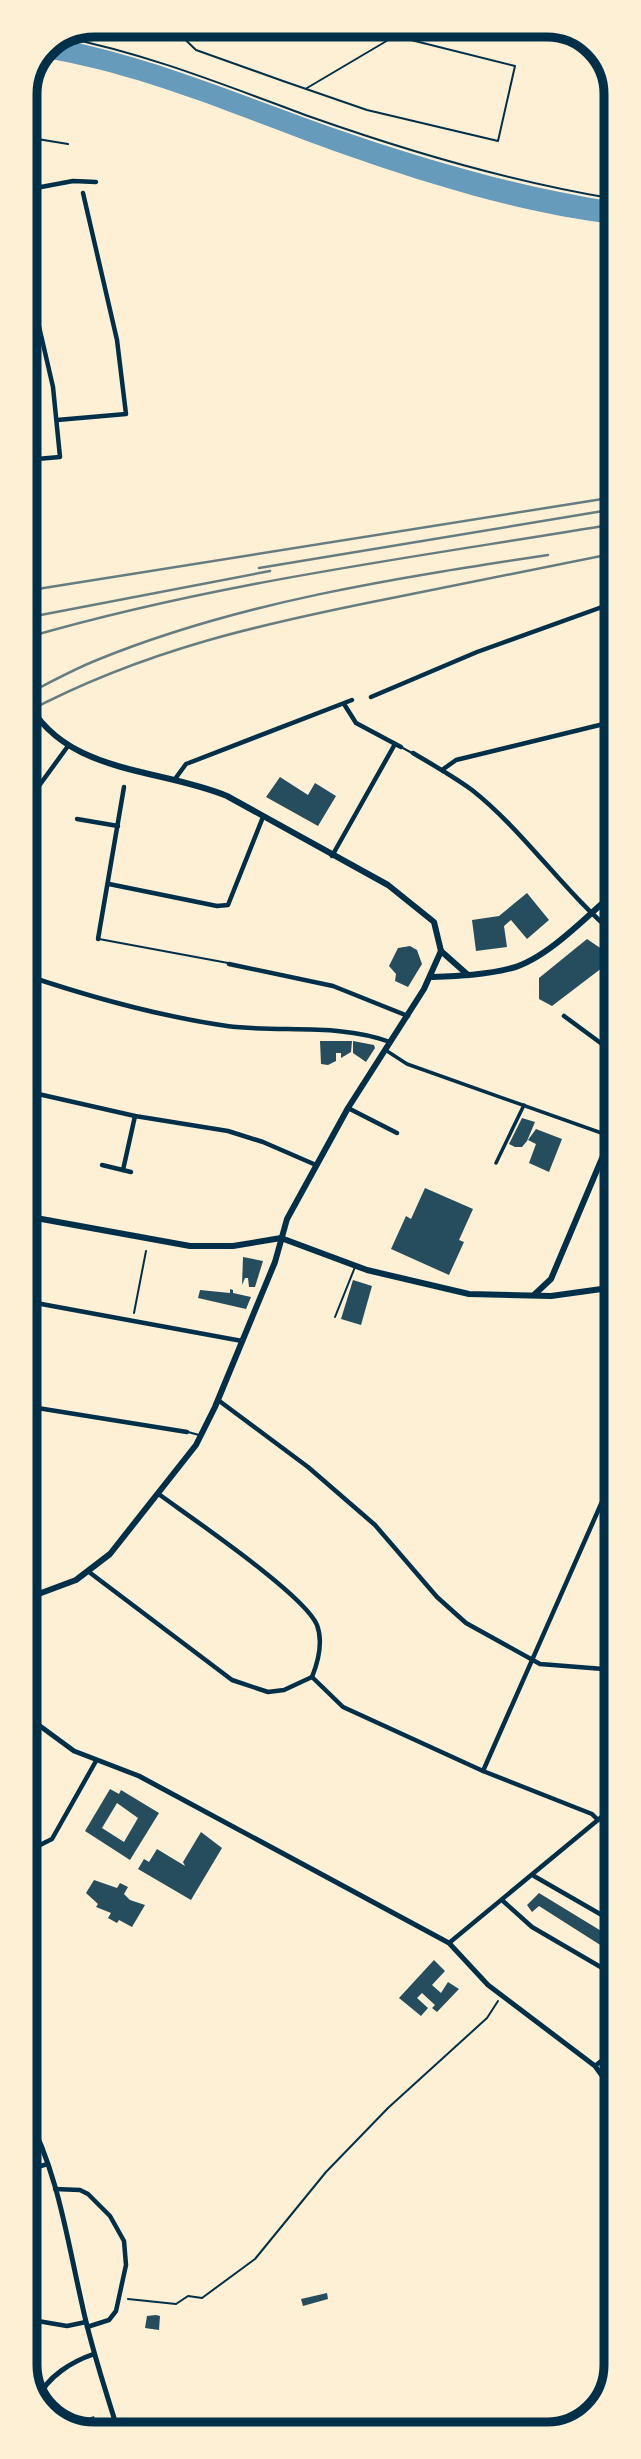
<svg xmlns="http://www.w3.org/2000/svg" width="641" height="2459" viewBox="0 0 641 2459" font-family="'Roboto Condensed',sans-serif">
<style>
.water{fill:#669bbc}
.building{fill:#264d5e;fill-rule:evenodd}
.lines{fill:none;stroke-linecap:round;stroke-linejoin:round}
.path{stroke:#003049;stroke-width:2}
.service{stroke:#003049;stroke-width:2}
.pedestrian{stroke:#003049;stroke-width:3.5}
.minor{stroke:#003049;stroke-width:4.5}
.tertiary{stroke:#003049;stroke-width:5}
.secondary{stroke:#003049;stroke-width:6}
.primary{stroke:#003049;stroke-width:6}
.rail{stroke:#657d81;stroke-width:2.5}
.rim{fill:none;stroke:#003049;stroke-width:9}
</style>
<rect width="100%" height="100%" fill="#fdf0d5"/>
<path class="water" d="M59,39C162,59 258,103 357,136C442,165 527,188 615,202V224C533,215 441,188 363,161C251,123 158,77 40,57L45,44Z"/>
<g class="building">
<path d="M280,777L308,795L315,783L336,796L318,826L266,797Z"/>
<path d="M527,893L549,920L527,939L511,920L504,926L507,947L476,951L472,920L499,916Z"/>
<path d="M587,939L615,958L552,1006L539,999V978Z"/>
<path d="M410,946L417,950L422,964L408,987L395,981L396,974L389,966L398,948Z"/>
<path d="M320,1041H352L351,1052L341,1058V1053H336V1061L328,1065L321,1064Z"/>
<path d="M353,1041L374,1045L375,1048L366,1062L353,1053Z"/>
<path d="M522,1118L535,1122L527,1141L522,1147H515L509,1144Z"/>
<path d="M536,1129L562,1139L549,1172L529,1163L536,1144L528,1140Z"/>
<path d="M425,1188L473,1209L459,1240L464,1242L449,1275L391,1249L406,1216L411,1219Z"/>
<path d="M243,1257L263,1261L255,1287H249L248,1278H245L242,1285Z"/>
<path d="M353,1280L372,1286L361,1325L341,1319Z"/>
<path d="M230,1289L233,1290V1293L251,1297L246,1309L198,1298L200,1290L230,1293Z"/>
<path d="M110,1789L119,1794L121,1790L159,1813L130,1860L85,1831ZM117,1803L138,1818L124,1842L102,1828Z"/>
<path d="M201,1832L222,1848L191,1900L138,1869L144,1859L149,1862L157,1849L185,1866L183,1862Z"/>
<path d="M94,1880L117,1888L120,1883L128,1887L124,1894L130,1900L145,1905L132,1927L119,1920L117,1923L108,1918L111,1913L96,1907L98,1904L86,1893Z"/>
<path d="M539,1893L616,1940V1955L539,1906L532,1912L527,1905Z"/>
<path d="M434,1960L445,1971L432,1985L441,1993L448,1982L459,1989L437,2012L432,2008L435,2005L422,1993L417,1998L428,2008L421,2016L399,1998Z"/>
<path d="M327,2293L328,2299L303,2306L301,2299Z"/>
<path d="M156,2315L160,2316L159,2330L145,2328L147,2316Z"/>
<path d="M68,2411L72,2423L94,2416L100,2434H85L48,2417Z"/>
</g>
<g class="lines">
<g class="path">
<path d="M62,37C149,54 229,87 311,117C410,152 512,182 615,199"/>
<path d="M134,1313L146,1251"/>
<path d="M128,2299L176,2304L188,2296L202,2298L255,2259L326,2172L388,2108L487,2018L498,2001"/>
</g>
<g class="service">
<path d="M170,25L196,50L283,81L367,110L498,141L515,66L395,36L307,88"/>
<path d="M25,137L68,144"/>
<path d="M401,747L412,753"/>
<path d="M99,939L228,963"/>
<path d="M335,1317L355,1267"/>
<path d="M188,1432L199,1435"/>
</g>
<g class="pedestrian">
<path d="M387,1051L407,1064L610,1136"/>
<path d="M496,1163L524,1105"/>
</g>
<g class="minor">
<path d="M25,190L73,181L96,182"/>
<path d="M25,266L53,387L60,457L25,460"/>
<path d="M57,420L126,414L117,340L83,193"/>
<path d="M371,697L477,652L616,602"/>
<path d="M344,704L356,723L401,747"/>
<path d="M413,753C433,765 453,776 472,790C524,831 563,891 616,935"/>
<path d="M442,770L456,760L616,721"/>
<path d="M175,779L186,764L352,700"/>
<path d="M25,805L68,746"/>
<path d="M77,819L118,826"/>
<path d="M332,856L395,744"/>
<path d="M109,884L217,906L228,905L263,817"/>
<path d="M98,939L124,787"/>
<path d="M229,964L333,986L408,1016"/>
<path d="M25,975C90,997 158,1016 227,1026C281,1033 338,1023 390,1042"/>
<path d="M564,1016L602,1044L616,1034"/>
<path d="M25,1091L135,1116L228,1131L263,1142L316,1165"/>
<path d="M348,1108L397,1133"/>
<path d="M102,1165L131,1172"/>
<path d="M123,1170L135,1116"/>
<path d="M25,1301L242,1341"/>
<path d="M218,1400L308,1467L375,1525L437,1597L466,1623L540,1664L616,1670"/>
<path d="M25,1406L187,1432"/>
<path d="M607,1488L616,1491"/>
<path d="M160,1495C190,1517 305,1595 317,1625C323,1641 318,1662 312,1677"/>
<path d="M89,1572L232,1680L268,1692L284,1690L312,1677"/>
<path d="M312,1677L343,1707L483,1771L592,1814L598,1820"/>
<path d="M483,1771L605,1495L616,1447"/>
<path d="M38,1846L52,1839L96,1761"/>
<path d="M534,1876L607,1918L616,1920"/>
<path d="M503,1901L532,1927L616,1976"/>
<path d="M449,1943L616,1805"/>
<path d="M595,2066L616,2049"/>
<path d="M26,2170L48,2164"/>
<path d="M55,2189L80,2190L88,2194L110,2216L124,2241L126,2265L116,2311L109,2320L87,2327"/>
<path d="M26,2319L67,2326L86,2322"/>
</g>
<g class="tertiary">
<path d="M25,1715L74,1751L139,1776L449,1943L488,1985L595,2066L616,2095"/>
<path d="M26,2113C58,2172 67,2239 82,2304C91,2348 106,2391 119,2434"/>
<path d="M38,2399C46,2377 73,2361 94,2354"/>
</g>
<path class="secondary" d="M431,977C457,976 486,975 512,968C548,958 588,915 616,891"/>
<g class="primary">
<path d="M25,697C63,775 157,767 227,796L388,885L434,922L441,951L424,989L348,1108L287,1219L275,1262L215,1407L196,1445L110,1554L76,1580L25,1599"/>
<path d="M441,951L468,975"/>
<path d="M25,1216L190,1246H233L281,1238L367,1270L469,1294L551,1296L616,1287"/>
<path d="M535,1294L551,1279L611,1137L616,1139"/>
</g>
<g class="rail">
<path d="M259,568L615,509"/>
<path d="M25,591L615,497"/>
<path d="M25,618L270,571"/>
<path d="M25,638C217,582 418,557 615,524"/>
<path d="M25,695C49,683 72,670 97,660C239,602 396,578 548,555"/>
<path d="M25,713C145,649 265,623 397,597C470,582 543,567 616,553"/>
</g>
</g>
<path d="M0 0H641V2459H0ZM94 37H547A57 57 0 0 1 604 94V2365A57 57 0 0 1 547 2422H94A57 57 0 0 1 37 2365V94A57 57 0 0 1 94 37Z" fill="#fdf0d5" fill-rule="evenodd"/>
<path class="rim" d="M94 37H547A57 57 0 0 1 604 94V2365A57 57 0 0 1 547 2422H94A57 57 0 0 1 37 2365V94A57 57 0 0 1 94 37Z"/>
</svg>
